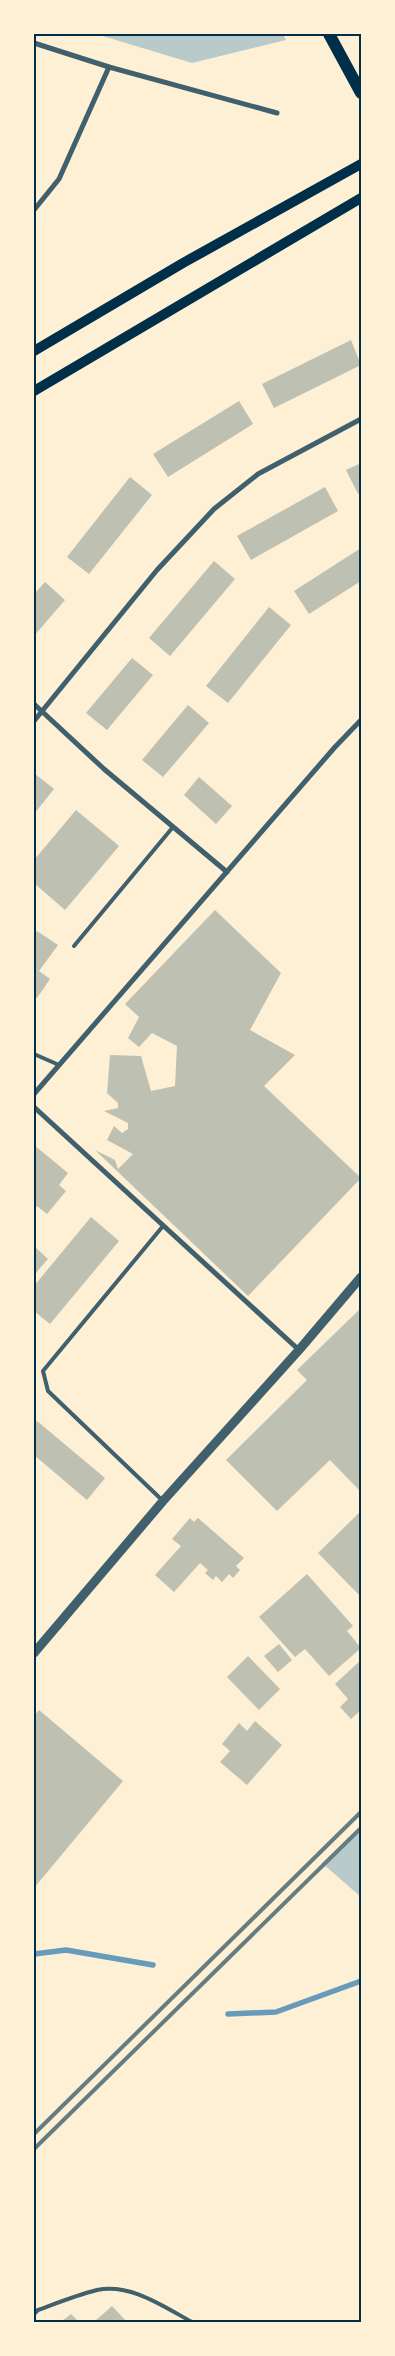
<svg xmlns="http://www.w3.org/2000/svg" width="395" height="2356" viewBox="0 0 395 2356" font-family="'Work Sans',sans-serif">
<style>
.green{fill:#b9caca}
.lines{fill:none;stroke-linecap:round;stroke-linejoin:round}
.stream{stroke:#669bbc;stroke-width:5.5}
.building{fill:#bec0b2}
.service{stroke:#3f606c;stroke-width:4}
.minor{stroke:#3f606c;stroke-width:5}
.tertiary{stroke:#3f606c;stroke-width:9}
.secondary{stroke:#003049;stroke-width:10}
.primary{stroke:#003049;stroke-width:12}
.rail{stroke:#657d81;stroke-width:4}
.neatline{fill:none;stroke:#003049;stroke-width:2}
</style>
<rect width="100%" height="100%" fill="#fdf0d5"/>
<g class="green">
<path d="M96,34H283L286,40L192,63Z"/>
<path d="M361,1826V1897L322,1863Z"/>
</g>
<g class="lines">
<g class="stream">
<path d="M34,1954L66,1950L153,1965"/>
<path d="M228,2014L276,2012L361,1981"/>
</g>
</g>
<g class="building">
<path d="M351,340L361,365L274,408L262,384Z"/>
<path d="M239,401L253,424L168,477L153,454Z"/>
<path d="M361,463V492L358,494L346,470Z"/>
<path d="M130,477L152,495L89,574L67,557Z"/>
<path d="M325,487L338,511L251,560L237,536Z"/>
<path d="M361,548V581L309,614L294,591Z"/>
<path d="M214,561L235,579L170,656L149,638Z"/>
<path d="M45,582L65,600L34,636V594Z"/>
<path d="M269,607L291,625L228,703L206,686Z"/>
<path d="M132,658L153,675L107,730L86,713Z"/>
<path d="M188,705L209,723L163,777L142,760Z"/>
<path d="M34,773L54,789L34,814Z"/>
<path d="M199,777L232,806L216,824L184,795Z"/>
<path d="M76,810L119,846L65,910L34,883V860Z"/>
<path d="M215,910L281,973L250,1030L295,1055L264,1086L361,1178L248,1296L95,1150L115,1160L118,1169L133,1154L107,1140L114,1126L122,1133L128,1129V1123L104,1111L118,1108V1103L107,1093L110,1055L141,1056L151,1091L175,1086L177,1046L152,1033L139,1047L128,1038L139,1017L125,1004Z"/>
<path d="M37,931L58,945L39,971L50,979L37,998L34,996V936Z"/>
<path d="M34,1145L68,1173L59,1185L66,1191L47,1214L37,1206L34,1210Z"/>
<path d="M91,1217L119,1241L50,1324L34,1311V1286Z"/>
<path d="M34,1246L48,1259L34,1275Z"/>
<path d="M361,1308V1492L330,1460L277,1511L226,1460L307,1380L297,1370Z"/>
<path d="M37,1421L105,1478L87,1500L34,1455V1424Z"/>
<path d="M361,1511V1597L318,1553Z"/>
<path d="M190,1518L194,1522L198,1518L244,1558L236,1566L240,1570L233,1578L229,1574L222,1582L216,1576L213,1580L205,1573L208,1570L200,1563L174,1592L155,1575L181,1546L172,1539Z"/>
<path d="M307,1574L353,1626L347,1631L361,1648L329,1676L305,1649L295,1657L259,1617Z"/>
<path d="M279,1644L292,1660L278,1672L264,1656Z"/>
<path d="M248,1656L280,1689L259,1710L227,1677Z"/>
<path d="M361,1660V1710L351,1719L340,1707L348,1699L335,1684Z"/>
<path d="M39,1710L123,1781L34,1888V1716Z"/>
<path d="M255,1721L282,1745L247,1785L220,1762L230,1751L222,1744L239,1723L247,1731Z"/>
<path d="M112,2306L127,2322H94Z"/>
<path d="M71,2314L79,2322H61Z"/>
</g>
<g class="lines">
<g class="service">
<path d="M74,946L173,827"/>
<path d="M34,1054L59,1065"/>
<path d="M162,1500L48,1391L43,1371L163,1226"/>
<path d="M34,2314L38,2310C57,2303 77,2295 97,2290C131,2283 164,2307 192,2322"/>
</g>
<g class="minor">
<path d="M34,43L109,67L277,113"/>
<path d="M34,210L59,179L109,67"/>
<path d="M34,704L104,769L227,872"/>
<path d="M34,721L157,570L214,509L258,474L361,419"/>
<path d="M34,1094L335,747L361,720"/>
<path d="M34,1107L299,1350"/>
</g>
<path class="tertiary" d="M34,1653L163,1501L299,1350L361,1277"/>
<g class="secondary">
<path d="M34,351L183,263L361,164"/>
<path d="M34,391L361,198"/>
</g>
<path class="primary" d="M329,34L361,93"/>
<g class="rail">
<path d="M34,2134L361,1812"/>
<path d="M34,2149L361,1828"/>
</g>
</g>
<rect width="395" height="2356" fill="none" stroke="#fdf0d5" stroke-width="70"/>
<rect x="35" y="35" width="325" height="2286" class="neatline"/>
</svg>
